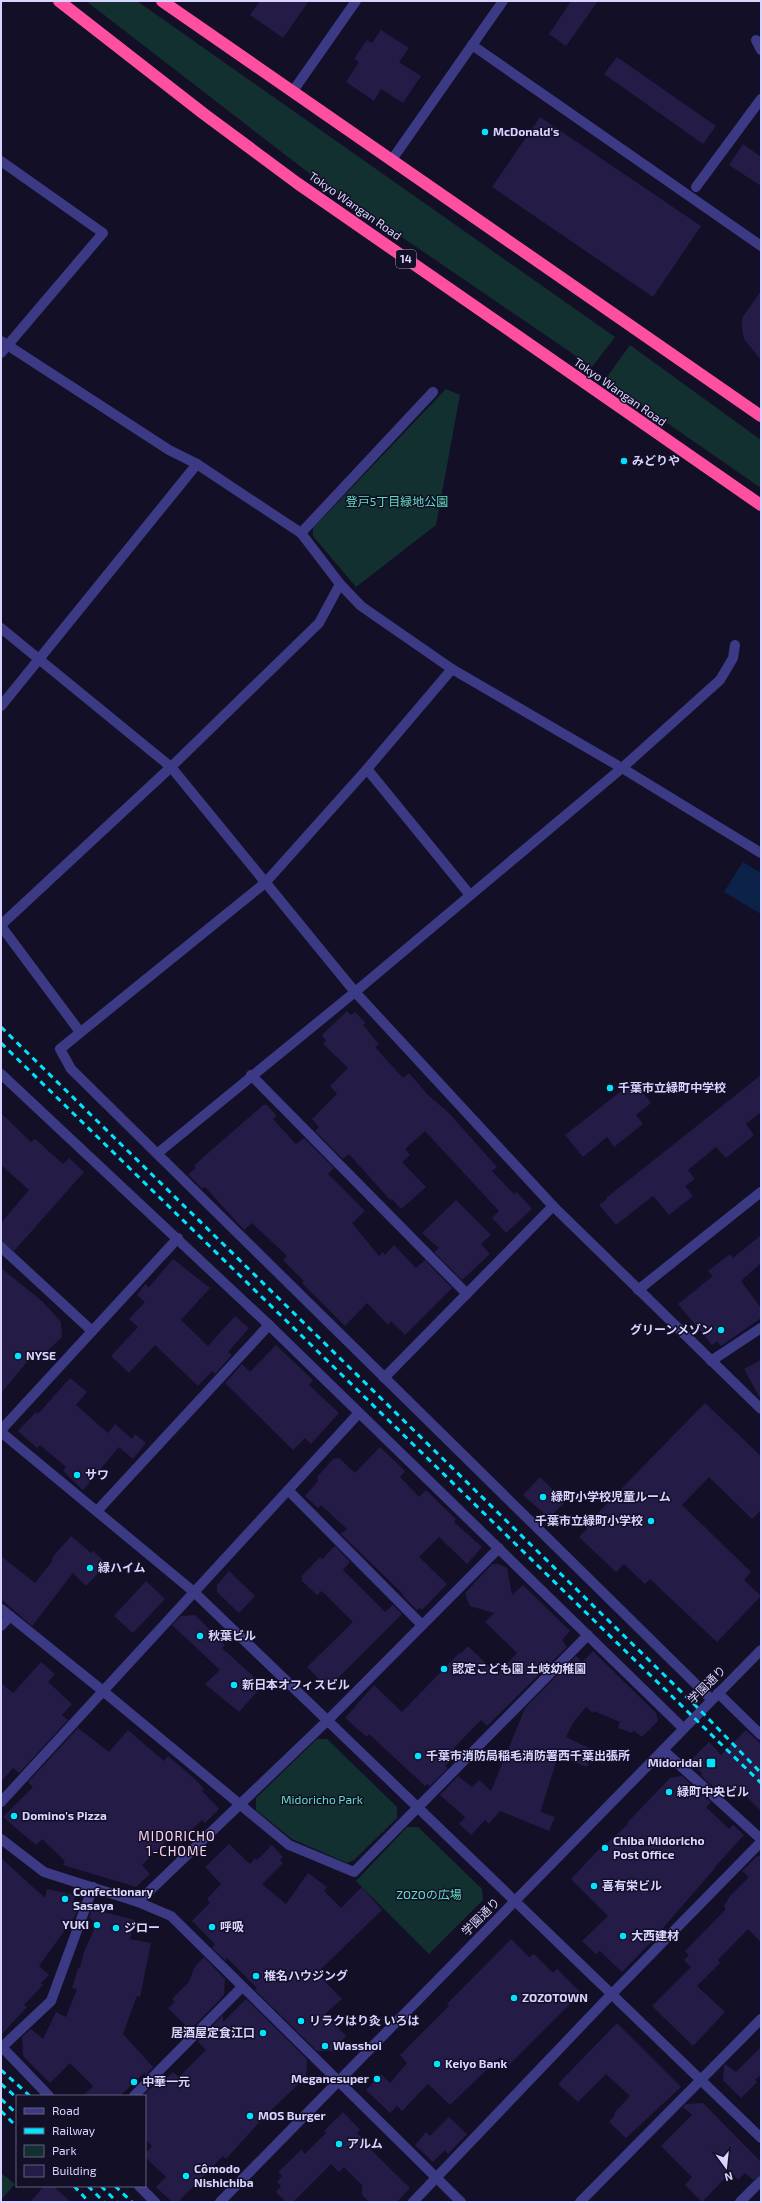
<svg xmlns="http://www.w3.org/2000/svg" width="762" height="2203" viewBox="0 0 762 2203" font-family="'Exo 2','Noto Sans JP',sans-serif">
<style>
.green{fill:#12302f}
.water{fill:#0c2248}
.building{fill:#241b47}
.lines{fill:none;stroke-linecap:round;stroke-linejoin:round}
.minor{stroke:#3d3a85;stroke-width:10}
.highway{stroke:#ff4fa3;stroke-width:12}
.rail{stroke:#00e5ff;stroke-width:3;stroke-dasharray:6 5;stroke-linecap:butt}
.poi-dot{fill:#00e5ff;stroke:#130f26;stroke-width:1.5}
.labels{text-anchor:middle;stroke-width:3;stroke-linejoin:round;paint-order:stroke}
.shield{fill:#130f26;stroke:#9e99be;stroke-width:1}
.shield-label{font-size:11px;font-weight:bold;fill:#d9d4ff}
.poi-label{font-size:12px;font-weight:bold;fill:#d9d4ff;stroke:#130f26;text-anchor:start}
.street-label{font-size:12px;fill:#d9d4ff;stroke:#130f26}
.park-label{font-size:12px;fill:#5fe0c0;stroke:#130f26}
.neighbourhood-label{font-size:13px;letter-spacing:1px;fill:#ffd6f0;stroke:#130f26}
</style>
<rect width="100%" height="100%" fill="#130f26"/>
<g class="green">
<path d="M86,1H137L615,337L592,367L314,177Z"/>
<path d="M630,345L761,440V488L605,380Z"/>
<path d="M446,389L460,395L436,525L356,587L313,536V528Z"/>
<path d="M317,1739H327L397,1807V1818L354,1860L347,1863L292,1839L256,1810V1798Z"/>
<path d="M407,1827H418L482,1889L483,1900L429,1954L356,1881Z"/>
<path d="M1,2173L15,2184L1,2200Z"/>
</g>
<path class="water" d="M743,862L761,873V914L724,892Z"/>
<g class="building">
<path d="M260,1H309L283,38L250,15Z"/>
<path d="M571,1H598L566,46L549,34Z"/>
<path d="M381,30L409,48L399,62L421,76L403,103L381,89L374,101L346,82L359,62L354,59L367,40L372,43Z"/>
<path d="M617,57L716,126L703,144L604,74Z"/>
<path d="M540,117L701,226L653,297L492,187Z"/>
<path d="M743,144L761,157V186L729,165Z"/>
<path d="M761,291V360L744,339L742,330V318Z"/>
<path d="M347,1011L351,1015L355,1012L366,1023L363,1025L379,1044L375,1047L403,1078L409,1073L428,1095L449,1113L497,1167L492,1171L514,1194L517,1192L532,1209L506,1233L492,1218L499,1211L425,1131L405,1149L410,1155L402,1162L426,1187L401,1209L392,1199L390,1200L349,1154L343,1159L315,1131L319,1127L312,1119L337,1094L330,1086L348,1068L323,1044L326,1041L322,1035Z"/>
<path d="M761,1075V1112L746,1124L754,1135L726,1158L716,1147L688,1170L695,1179L685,1186L693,1196L669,1215L653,1196L616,1225L599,1205L607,1199L606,1198Z"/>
<path d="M634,1081L651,1103L636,1115L643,1124L614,1147L607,1137L583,1157L565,1135Z"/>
<path d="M263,1105H267L277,1116L273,1119L296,1144L304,1138L334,1168L328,1174L365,1211L352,1223L379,1256L383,1252L385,1255L394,1245L416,1268L425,1260L452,1288L405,1335L391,1321L388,1325L367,1303L345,1326L302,1283L304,1281L283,1260L287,1256L252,1223L244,1230L205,1187L202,1189L188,1174L196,1168L194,1166L199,1161Z"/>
<path d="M1,1113L31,1142L35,1139L63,1164L69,1158L84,1172L14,1251L1,1241V1223L29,1190L1,1165Z"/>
<path d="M456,1200L491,1235L481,1244L490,1254L462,1280L434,1252L439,1248L422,1233Z"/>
<path d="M761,1235V1263L741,1281L761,1308V1318L721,1346L717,1341L712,1345L678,1304L713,1276L708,1271L730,1254L733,1258Z"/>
<path d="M173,1259L210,1288L181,1320L208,1346L235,1316L249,1328L228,1352L232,1355L215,1374L212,1371L198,1386L155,1345L129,1373L111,1356L138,1327L129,1319L145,1302L137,1295L145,1284L149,1287Z"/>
<path d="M1,1268L42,1301L61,1322L62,1337L43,1355L37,1350L1,1393Z"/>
<path d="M276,1345L313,1380L309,1385L339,1413L311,1444L305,1438L293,1450L225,1383L242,1364L250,1372Z"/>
<path d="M761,1360V1400L744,1369Z"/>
<path d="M70,1378L87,1392L76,1405L108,1433L115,1424L132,1439L135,1434L146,1443L133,1459L119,1447L83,1490L63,1471L66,1467L40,1445L37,1448L18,1431L36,1412L38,1414Z"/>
<path d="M705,1403L761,1456V1510L752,1519L709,1477L682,1505L751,1572L744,1580L761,1596L717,1642L650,1579L645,1584L624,1564L616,1572L579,1537L587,1529L585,1526Z"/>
<path d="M380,1447L405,1471L400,1477L419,1497L426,1490L456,1519L454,1522L482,1547L467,1564L439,1537L419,1557L447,1584L422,1610L420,1608L417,1610L402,1595L403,1594L341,1534L347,1529L321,1505L318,1508L305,1496L318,1481L317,1477L333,1459L339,1458L355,1473Z"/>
<path d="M540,1477L565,1502L549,1518L523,1495Z"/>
<path d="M71,1536L91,1553L93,1551L107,1564L86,1586L73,1573L32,1626L1,1599V1556L35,1583L53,1560L52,1558Z"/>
<path d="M335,1546L350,1562L343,1570L385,1612L393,1605L402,1614L328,1688L307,1667L353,1622L322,1591L317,1595L301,1580L303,1578L301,1577L320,1557L322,1559Z"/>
<path d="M492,1564H499L507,1568L512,1595L523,1585L570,1631L562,1640L567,1647L487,1726L481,1720L452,1750L457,1754L445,1766L448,1768L430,1786L427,1784L425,1786L369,1734L367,1737L345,1718L374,1685L402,1712L459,1653L460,1654L468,1646L497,1674L517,1653L485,1622L494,1613L470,1606L466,1597V1592Z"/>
<path d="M229,1571L255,1596L239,1613L217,1592V1585Z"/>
<path d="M146,1581L165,1599L133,1633L114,1616Z"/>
<path d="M195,1615L225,1645L222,1648L263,1685L239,1712L205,1684L220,1670L172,1625L181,1616Z"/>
<path d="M593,1651L656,1713L658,1721L642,1737L634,1731L632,1733L618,1728L620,1722L594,1711L593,1713L586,1707L573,1723L566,1737L591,1749L593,1753L587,1767L558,1756L541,1810V1812L555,1817L549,1831L500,1811L489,1824L485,1820L471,1835L459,1824L465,1817L440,1795L458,1776L472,1787L479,1780L491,1791L525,1708L576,1656L582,1662Z"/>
<path d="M41,1662L55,1674L48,1682L72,1704L62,1715L68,1720L19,1773L13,1768L1,1782V1683L13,1693Z"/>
<path d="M78,1728L109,1752L128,1730L164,1761L168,1756L197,1781L204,1789L202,1791L219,1809L205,1823L202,1820L178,1843L171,1836L142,1865L150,1874L136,1887L63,1865L65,1861L42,1839L36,1845L3,1817L33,1787L28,1782Z"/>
<path d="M746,1730L761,1744V1811L739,1789L732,1795L725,1789L721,1793L700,1775L703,1774L690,1761L709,1742L721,1755Z"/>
<path d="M682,1776L711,1802L706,1807L729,1829L733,1825L744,1835L714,1868L716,1867L662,1929L663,1930L622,1972L600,1951L596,1954L582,1941L608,1916L571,1879L606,1842L607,1843L628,1824L627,1823L670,1778Z"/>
<path d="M229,1844L250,1864L255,1858L257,1860L272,1845L283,1857L280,1860L283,1863L262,1884L286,1904L308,1873L327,1887L324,1891L341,1908L362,1887L382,1910L317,1973L342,1999L325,2014L346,2036L332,2051H317L255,1990L257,1988L226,1957V1961L212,1948L215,1944L192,1921L210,1903L207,1899L221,1884L205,1867Z"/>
<path d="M761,1855V1942L748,1929L718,1960L720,1963L697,1986L725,2012L693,2046L652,2006L691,1967L684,1960L689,1955L685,1951L726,1909L724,1906L730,1896L749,1877L742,1871L756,1857Z"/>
<path d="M1,1858L45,1898L47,1889L75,1895L73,1904L79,1905L75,1916L39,1966L49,1975L41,1983L43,1985L24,2005L27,2007L1,2035Z"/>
<path d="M92,1909L135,1920L130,1939L151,1943L140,1997L137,1996L123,2034L153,2067L145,2076V2072L120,2096H83L93,2086L70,2063L50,2083L23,2056L22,2037L31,2029L43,2039L56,2012L66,2017L77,1989L72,1988L78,1968H80L84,1952L97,1923L89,1918Z"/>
<path d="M511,1939L529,1957L534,1954L553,1973L557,1969L581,1993L509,2065L500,2057L450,2105L428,2084L402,2111L397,2106L390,2113L366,2090L381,2074L390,2083L407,2063L400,2055L449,2006L447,2004Z"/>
<path d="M204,1957L225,1979L224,1995L190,2030L168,2008L175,2002L172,1999L189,1982L194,1968Z"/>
<path d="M246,1999L307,2059L306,2077L264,2117L226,2159L223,2156L178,2202H172L156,2187L166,2177L145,2157V2154L152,2146L145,2139V2094L162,2077L164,2080L173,2072L179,2077L206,2050L198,2042L199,2039L223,2015V2022Z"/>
<path d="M617,2023L681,2087L626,2138L609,2122L615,2115L614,2113L630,2096L606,2074L578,2102L558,2084Z"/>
<path d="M761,2047V2075L755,2080L757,2082L741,2098L723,2080L724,2066L725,2064L736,2072Z"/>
<path d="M703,2103L761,2162V2175L753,2180L745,2173L738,2180L731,2172L702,2202L685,2185L692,2177L661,2146L692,2115L683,2107L686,2104Z"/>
<path d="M343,2112L360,2130L357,2133L365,2142L364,2143L410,2188L397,2202H369L362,2195V2185L344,2167L339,2172L331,2164L293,2202H286L276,2192L281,2186L277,2182L282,2176L278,2172L301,2150L305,2154L326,2133L324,2131Z"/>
<path d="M449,2117L467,2134L448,2154L445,2150L433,2162L415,2145L426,2132L430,2136Z"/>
<path d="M44,2186H53L71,2202H30Z"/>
</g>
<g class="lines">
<g class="minor">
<path d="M756,40L761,50"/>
<path d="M472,45L761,246"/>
<path d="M293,91L356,1"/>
<path d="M1,161L103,233L1,353"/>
<path d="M391,161L503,1"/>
<path d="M696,187L761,99"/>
<path d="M1,341L169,450L197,464L301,533L340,584L361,606L452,669L622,768L761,853"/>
<path d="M301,533L433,392"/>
<path d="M1,628L171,767L355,992L553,1206L761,1409"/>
<path d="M452,669L367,769L265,883L60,1049L71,1069L711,1699"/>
<path d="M1,706L197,464"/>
<path d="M367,769L470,895"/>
<path d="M1,925L171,767L319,623L340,584"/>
<path d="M1,926L80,1032"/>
<path d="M1,1074L269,1325L683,1728"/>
<path d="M251,1075L467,1294"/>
<path d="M158,1153L355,992L622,768L720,680L733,658L735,645"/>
<path d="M1,1247L92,1331"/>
<path d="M638,1290L761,1192"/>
<path d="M711,1361L761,1328"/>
<path d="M384,1378L553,1206"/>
<path d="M1,1430L178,1238"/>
<path d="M1,1432L194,1592L761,2138"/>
<path d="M288,1490L422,1625"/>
<path d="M97,1511L269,1325"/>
<path d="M1,1609L103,1691L289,1845L354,1872L588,1635"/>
<path d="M1,1626L10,1616"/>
<path d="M718,1693L761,1735"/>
<path d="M663,1750L761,1839"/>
<path d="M1,1802L358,1414"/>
<path d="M1,1839L44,1872L138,1902L171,1916L461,2202"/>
<path d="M138,1902L327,1721L499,1548"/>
<path d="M1,2046L49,2096"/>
<path d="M2,2047L51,2001L93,1887"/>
<path d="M134,2096L242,1987"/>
<path d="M139,2186L155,2202"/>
<path d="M220,2202L761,1650"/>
<path d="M413,2202L603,2003L761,1842"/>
<path d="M580,2202L761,2019"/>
<path d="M740,2202L761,2181"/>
</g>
<g class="highway">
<path d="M59,1L204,114L297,183L761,505"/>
<path d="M162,1L761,416"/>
</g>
<g class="rail">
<path d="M1,1027L700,1710L761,1773"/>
<path d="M1,1043L761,1783"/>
<path d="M1,2070L30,2096"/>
<path d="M1,2084L17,2098"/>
<path d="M1,2099L17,2114"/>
<path d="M1,2111L17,2127"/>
<path d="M74,2186L89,2202"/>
<path d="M88,2186L104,2202"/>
<path d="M101,2186L117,2202"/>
<path d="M115,2186L132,2202"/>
</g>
</g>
<g class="poi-dot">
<circle cx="485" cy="132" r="4"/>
<circle cx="624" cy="461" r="4"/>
<circle cx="610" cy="1088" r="4"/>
<circle cx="721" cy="1330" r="4"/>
<circle cx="18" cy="1356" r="4"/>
<circle cx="77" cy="1475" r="4"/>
<circle cx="543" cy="1497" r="4"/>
<circle cx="651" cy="1521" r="4"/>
<circle cx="90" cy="1568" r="4"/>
<circle cx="200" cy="1636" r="4"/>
<circle cx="444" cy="1669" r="4"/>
<circle cx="234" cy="1685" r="4"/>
<circle cx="418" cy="1756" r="4"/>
<rect x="706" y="1758" width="10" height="10" rx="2"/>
<circle cx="669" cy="1792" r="4"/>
<circle cx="14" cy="1816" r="4"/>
<circle cx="605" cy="1848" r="4"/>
<circle cx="594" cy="1886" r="4"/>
<circle cx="65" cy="1899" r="4"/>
<circle cx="97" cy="1925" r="4"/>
<circle cx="212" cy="1927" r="4"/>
<circle cx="116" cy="1928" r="4"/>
<circle cx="623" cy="1936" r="4"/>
<circle cx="256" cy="1976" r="4"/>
<circle cx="514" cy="1998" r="4"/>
<circle cx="301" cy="2021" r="4"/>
<circle cx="263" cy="2033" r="4"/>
<circle cx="325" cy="2046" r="4"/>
<circle cx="437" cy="2064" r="4"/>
<circle cx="377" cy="2079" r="4"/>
<circle cx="134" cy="2082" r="4"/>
<circle cx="250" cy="2116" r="4"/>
<circle cx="339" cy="2144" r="4"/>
<circle cx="186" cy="2176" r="4"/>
</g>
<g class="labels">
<rect class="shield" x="396" y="250" width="20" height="18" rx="3"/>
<g class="shield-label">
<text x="406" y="263">14</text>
</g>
<g class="poi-label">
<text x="493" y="136">McDonald's</text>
<text x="632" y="465">みどりや</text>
<text x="618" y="1092">千葉市立緑町中学校</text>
<text x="713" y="1334" text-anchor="end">グリーンメゾン</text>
<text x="26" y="1360">NYSE</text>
<text x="85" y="1479">サワ</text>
<text x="551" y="1501">緑町小学校児童ルーム</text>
<text x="643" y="1525" text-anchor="end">千葉市立緑町小学校</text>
<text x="98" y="1572">緑ハイム</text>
<text x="208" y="1640">秋葉ビル</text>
<text x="452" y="1673">認定こども園 土岐幼稚園</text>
<text x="242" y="1689">新日本オフィスビル</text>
<text x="426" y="1760">千葉市消防局稲毛消防署西千葉出張所</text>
<text x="702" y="1767" text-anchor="end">Midoridai</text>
<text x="677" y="1796">緑町中央ビル</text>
<text x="22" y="1820">Domino's Pizza</text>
<text x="613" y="1845">Chiba Midoricho<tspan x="613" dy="14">Post Office</tspan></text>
<text x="602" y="1890">喜有栄ビル</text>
<text x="73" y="1896">Confectionary<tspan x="73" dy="14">Sasaya</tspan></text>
<text x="89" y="1929" text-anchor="end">YUKI</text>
<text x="220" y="1931">呼吸</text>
<text x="124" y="1932">ジロー</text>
<text x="631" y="1940">大西建材</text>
<text x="264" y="1980">椎名ハウジング</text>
<text x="522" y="2002">ZOZOTOWN</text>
<text x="309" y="2025">リラクはり灸 いろは</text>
<text x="255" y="2037" text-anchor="end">居酒屋定食江口</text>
<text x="333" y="2050">Wasshoi</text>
<text x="445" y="2068">Keiyo Bank</text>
<text x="369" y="2083" text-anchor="end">Meganesuper</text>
<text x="142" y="2086">中華一元</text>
<text x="258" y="2120">MOS Burger</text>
<text x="347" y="2148">アルム</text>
<text x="194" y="2173">Cômodo<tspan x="194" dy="14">Nishichiba</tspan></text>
</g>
<g class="street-label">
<text transform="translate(355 206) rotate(35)" y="4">Tokyo Wangan Road</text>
<text transform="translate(620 392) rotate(35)" y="4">Tokyo Wangan Road</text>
<text transform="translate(707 1685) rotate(-45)" y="4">学園通り</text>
<text transform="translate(481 1917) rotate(-45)" y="4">学園通り</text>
</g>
<g class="park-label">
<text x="397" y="506">登戸5丁目緑地公園</text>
<text x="322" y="1804">Midoricho Park</text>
<text x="429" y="1899">ZOZOの広場</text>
</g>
<g class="neighbourhood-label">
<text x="177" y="1841">MIDORICHO<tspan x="177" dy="15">1-CHOME</tspan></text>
</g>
</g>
<rect width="762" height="2203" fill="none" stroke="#d9d4ff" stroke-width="4"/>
<rect x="16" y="2095" width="130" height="92" fill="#130f26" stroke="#625e7d"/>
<rect x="24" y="2108" width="20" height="6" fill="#3d3a85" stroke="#625e7d"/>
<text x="52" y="2115" font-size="12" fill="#d9d4ff">Road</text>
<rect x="24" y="2128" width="20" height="6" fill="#00e5ff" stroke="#625e7d"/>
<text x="52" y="2135" font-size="12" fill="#d9d4ff">Railway</text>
<rect x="24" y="2145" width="20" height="12" fill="#12302f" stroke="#625e7d"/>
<text x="52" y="2155" font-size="12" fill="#d9d4ff">Park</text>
<rect x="24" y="2165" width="20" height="12" fill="#241b47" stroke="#625e7d"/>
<text x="52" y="2175" font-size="12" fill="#d9d4ff">Building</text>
<g transform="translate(726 2167) rotate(165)" stroke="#130f26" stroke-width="3" paint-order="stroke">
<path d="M0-3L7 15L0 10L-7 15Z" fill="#d9d4ff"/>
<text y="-6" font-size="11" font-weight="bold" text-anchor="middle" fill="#d9d4ff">N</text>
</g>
</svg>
